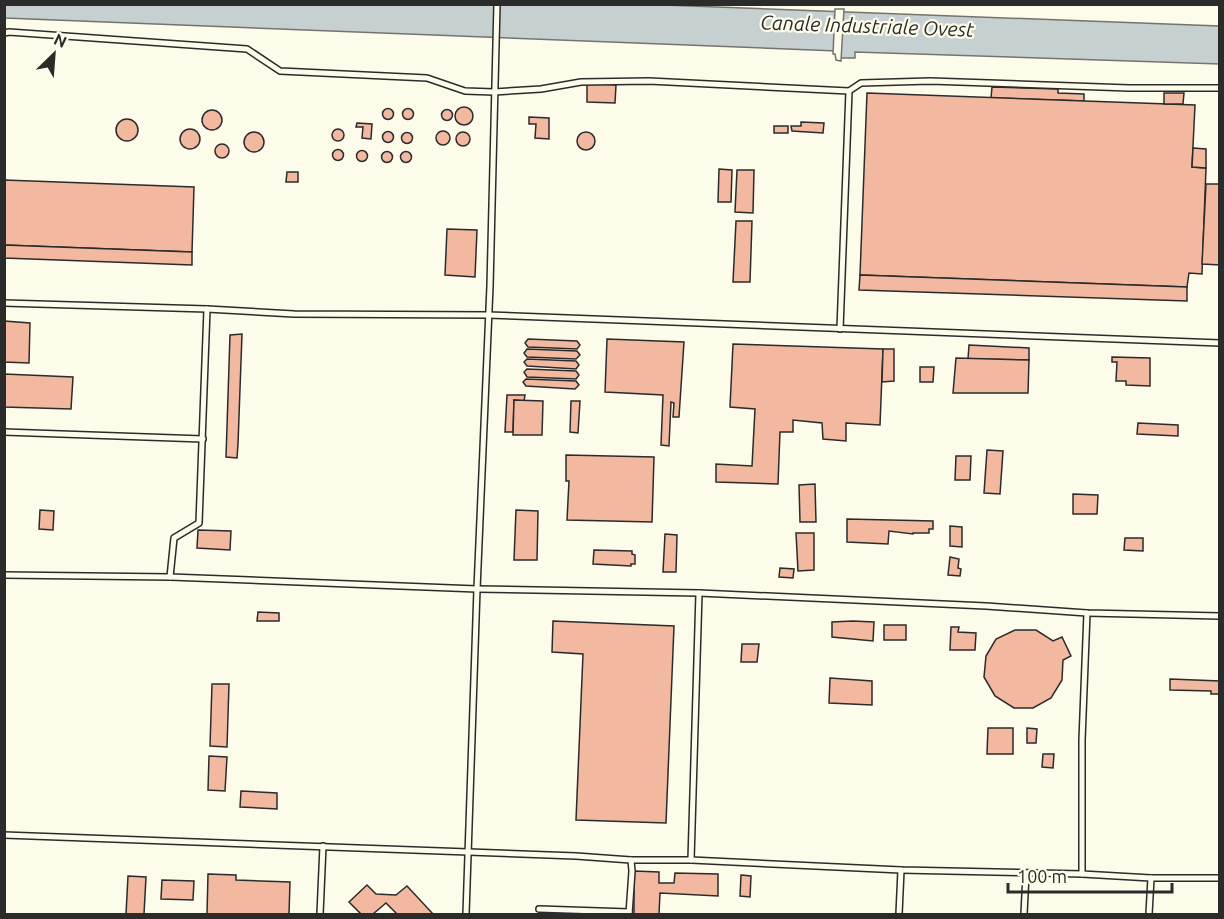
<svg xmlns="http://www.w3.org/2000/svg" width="1224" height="919" viewBox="0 0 1224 919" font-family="Ubuntu,sans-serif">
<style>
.water{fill:#c7d0d0;stroke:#74746e;stroke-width:1.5}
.pier{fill:#fdfbea;stroke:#74746e;stroke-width:1.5}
.building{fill:#f2b8a0;stroke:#2b2b2b;stroke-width:1.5}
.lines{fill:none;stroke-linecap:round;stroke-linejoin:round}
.service-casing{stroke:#2b2b2b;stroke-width:8}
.service{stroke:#fdfbea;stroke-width:5}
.labels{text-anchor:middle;stroke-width:4.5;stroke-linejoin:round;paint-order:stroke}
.water-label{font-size:20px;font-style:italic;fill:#2b2b2b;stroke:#fdfbea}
</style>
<rect width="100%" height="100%" fill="#fdfbea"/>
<path class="water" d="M5,4H636L1219,26L1220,64L855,52V58H838L837,51L5,18Z"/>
<path class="pier" d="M835,9H844L841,61L836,60L835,54H833Z"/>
<g class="building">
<path d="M587,83L616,85L615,103L587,102Z"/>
<path d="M992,87L1058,89V93L1084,94V101L991,98Z"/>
<path d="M867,93L1195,105L1192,167L1206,168L1202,274L1189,273L1187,287L860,275Z"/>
<path d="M1164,93H1184L1183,104H1164Z"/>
<circle cx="464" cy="116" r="9"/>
<circle cx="388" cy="114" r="5.5"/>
<circle cx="408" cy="114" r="5.5"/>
<circle cx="447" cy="115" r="5.5"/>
<circle cx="212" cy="120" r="10"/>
<path d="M529,117L549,118V139L535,138L536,124H529Z"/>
<circle cx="127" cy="130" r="11"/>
<path d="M801,122L824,123L823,133L792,131L791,126H801Z"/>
<path d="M357,123L372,124L371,139L362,138L363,127H356Z"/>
<rect x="774" y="126" width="14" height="7"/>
<circle cx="338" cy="135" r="6"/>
<circle cx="190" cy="139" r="10"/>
<circle cx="443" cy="138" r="7"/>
<circle cx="388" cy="137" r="5.5"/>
<circle cx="586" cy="141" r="9"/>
<circle cx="463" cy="139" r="7"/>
<circle cx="254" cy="142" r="10"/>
<circle cx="407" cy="138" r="5.5"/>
<circle cx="222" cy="151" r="7"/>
<path d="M1193,148L1206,149V168L1192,167Z"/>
<circle cx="338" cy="155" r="5.5"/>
<circle cx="362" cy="156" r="5.5"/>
<circle cx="387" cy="157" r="5.5"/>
<circle cx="406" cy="157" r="5.5"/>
<path d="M719,169L732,170L731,202H718Z"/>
<path d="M737,170H754L753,213L735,212Z"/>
<path d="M287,172H298V182H286Z"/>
<path d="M4,180L194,187L192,252L4,245Z"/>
<path d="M1206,184H1220V265L1202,264Z"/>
<path d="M736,221H752L750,282H733Z"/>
<path d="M447,229L477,230L475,277L445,275Z"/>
<path d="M4,245L192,252V265L4,258Z"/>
<path d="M860,275L1187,287V301L859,290Z"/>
<path d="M4,321L30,323L29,363L4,362Z"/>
<path d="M242,334L238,444L237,458L226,457L230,335Z"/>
<path d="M528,339L577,341L580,345L577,349L528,347L525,343Z"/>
<path d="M607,339L684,342L679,417H673L674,403L671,402L669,446L661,445L663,395L605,392Z"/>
<path d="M733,344L883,349L880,425L846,423V441L823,439L822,423L793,420V432H780L778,484L716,482V464L752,466L755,409L730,407Z"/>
<path d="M969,345L1029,348V360L968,359Z"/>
<path d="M527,349L577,351L580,355L576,359L527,357L524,353Z"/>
<path d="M883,349H894V381L882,382Z"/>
<path d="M1112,357L1150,358V386L1126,385V381H1116L1117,362H1112Z"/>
<path d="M956,358L1029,360L1028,393H953Z"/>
<path d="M527,359L576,361L579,365L576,369L527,366L524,362Z"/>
<path d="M920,367H934L933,382H920Z"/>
<path d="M527,369L576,371L579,375L576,379L527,377L524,372Z"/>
<path d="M4,374L73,377L71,409L4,407Z"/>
<path d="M526,379L576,381L579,385L575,389L526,386L523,382Z"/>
<path d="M507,395H525L524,401L514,400L513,432H505Z"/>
<path d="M514,400L543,401L542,435H513Z"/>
<path d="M571,401H580L578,433L570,432Z"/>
<path d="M1138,423L1178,425V436L1137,434Z"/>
<path d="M987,450L1003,451L1000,494L984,493Z"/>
<path d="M566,455L654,457L652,522L567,520L569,481H566Z"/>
<path d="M956,456H971L970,480H955Z"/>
<path d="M815,484L816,522H800L799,485Z"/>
<path d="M1073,494L1098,495L1097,514H1073Z"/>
<path d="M40,510L54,511L53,530L39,529Z"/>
<path d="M516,510L538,511L537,560H514Z"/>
<path d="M847,519L933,521V529H929V533H913V534L889,531L888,544L847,542Z"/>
<path d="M950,526L962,527V547L950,546Z"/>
<path d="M198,530L231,531L230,550L197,548Z"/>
<path d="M796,533H814V570L798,571Z"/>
<path d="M665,534L677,535L676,572H663Z"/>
<path d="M1125,538H1143V551L1124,550Z"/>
<path d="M594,550L632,551V554L635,555V564H631V566L593,564Z"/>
<path d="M950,557L959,559L958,568L961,569L960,576L948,575Z"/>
<path d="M780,568L794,569L793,578L779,577Z"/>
<path d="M258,612L279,613V621H257Z"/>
<path d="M553,621L674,626L666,823L576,820L583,654L552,652Z"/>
<path d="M853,621L874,622L873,641L832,637V622Z"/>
<rect x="884" y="625" width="22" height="15"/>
<path d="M951,627H959L958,632L976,633L975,650H950Z"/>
<path d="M1015,630H1036L1053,641L1062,637L1071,656L1063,660L1062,680L1051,698L1033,708H1014L995,696L984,677L986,656L996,639Z"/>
<path d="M742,644H759L757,662H741Z"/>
<path d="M830,678L872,681V705L829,703Z"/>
<path d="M1170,679L1220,681V694H1211V691L1170,690Z"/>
<path d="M212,684H229L227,747L210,746Z"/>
<path d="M988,728H1013V754H987Z"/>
<path d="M1027,728L1037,729L1036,743H1027Z"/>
<path d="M1043,754H1054L1053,768L1042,767Z"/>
<path d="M209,756L227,757L225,791L208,790Z"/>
<path d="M241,791L277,793V809L240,807Z"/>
<path d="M634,871L659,872V883H674L675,873L718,874V896L660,893L659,914H634Z"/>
<path d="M208,874L236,875V880L290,882L289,914H207Z"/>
<path d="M741,875L751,876L750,897L740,896Z"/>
<path d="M128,876L146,877L144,914H126Z"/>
<path d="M162,880L194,881L193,900L161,899Z"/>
<path d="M367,885L376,894L396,895L407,886L433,914H397L386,903L373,914H361L349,902Z"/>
</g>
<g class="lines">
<defs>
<g id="service">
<path d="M4,33L9,32L247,49L280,71L427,78L465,91L494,92L541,89L581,82L649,81L849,91"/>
<path d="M4,303L207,309L294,314L488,315L1220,343"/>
<path d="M840,329L849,91L861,83L930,81L1129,88H1220"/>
<path d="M4,432L203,439"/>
<path d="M4,575L170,577L477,589L699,593L986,606L1087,613L1220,616"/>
<path d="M170,577L174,538L199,523L207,309"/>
<path d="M4,835L576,856L631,860H691L901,870L1082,874L1151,878H1220"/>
<path d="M691,860L699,593"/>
<path d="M1082,874V740L1087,613"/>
<path d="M539,909L629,912"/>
<path d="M320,914L323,846"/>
<path d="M466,914L477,589L490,286L497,4"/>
<path d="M629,914L632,871L631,860"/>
<path d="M899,914L901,870"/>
<path d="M1024,914L1026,874"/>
<path d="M1149,914L1151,878"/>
</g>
</defs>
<use href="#service" class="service-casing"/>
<use href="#service" class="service"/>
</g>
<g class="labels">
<g class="water-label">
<text transform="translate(867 26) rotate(2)" y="7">Canale Industriale Ovest</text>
</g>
</g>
<rect width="1224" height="919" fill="none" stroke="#2b2b2b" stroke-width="12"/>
<g transform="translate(54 54) rotate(25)" stroke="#fdfbea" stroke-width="4.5" paint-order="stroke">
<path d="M0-4.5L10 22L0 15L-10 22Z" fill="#2b2b2b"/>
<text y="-9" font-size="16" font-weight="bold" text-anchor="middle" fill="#2b2b2b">N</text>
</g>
<path d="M1008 883v9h164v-9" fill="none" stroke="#2b2b2b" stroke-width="3"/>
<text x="1017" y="883" font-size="18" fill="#2b2b2b" stroke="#fdfbea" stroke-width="4.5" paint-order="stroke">100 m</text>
</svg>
